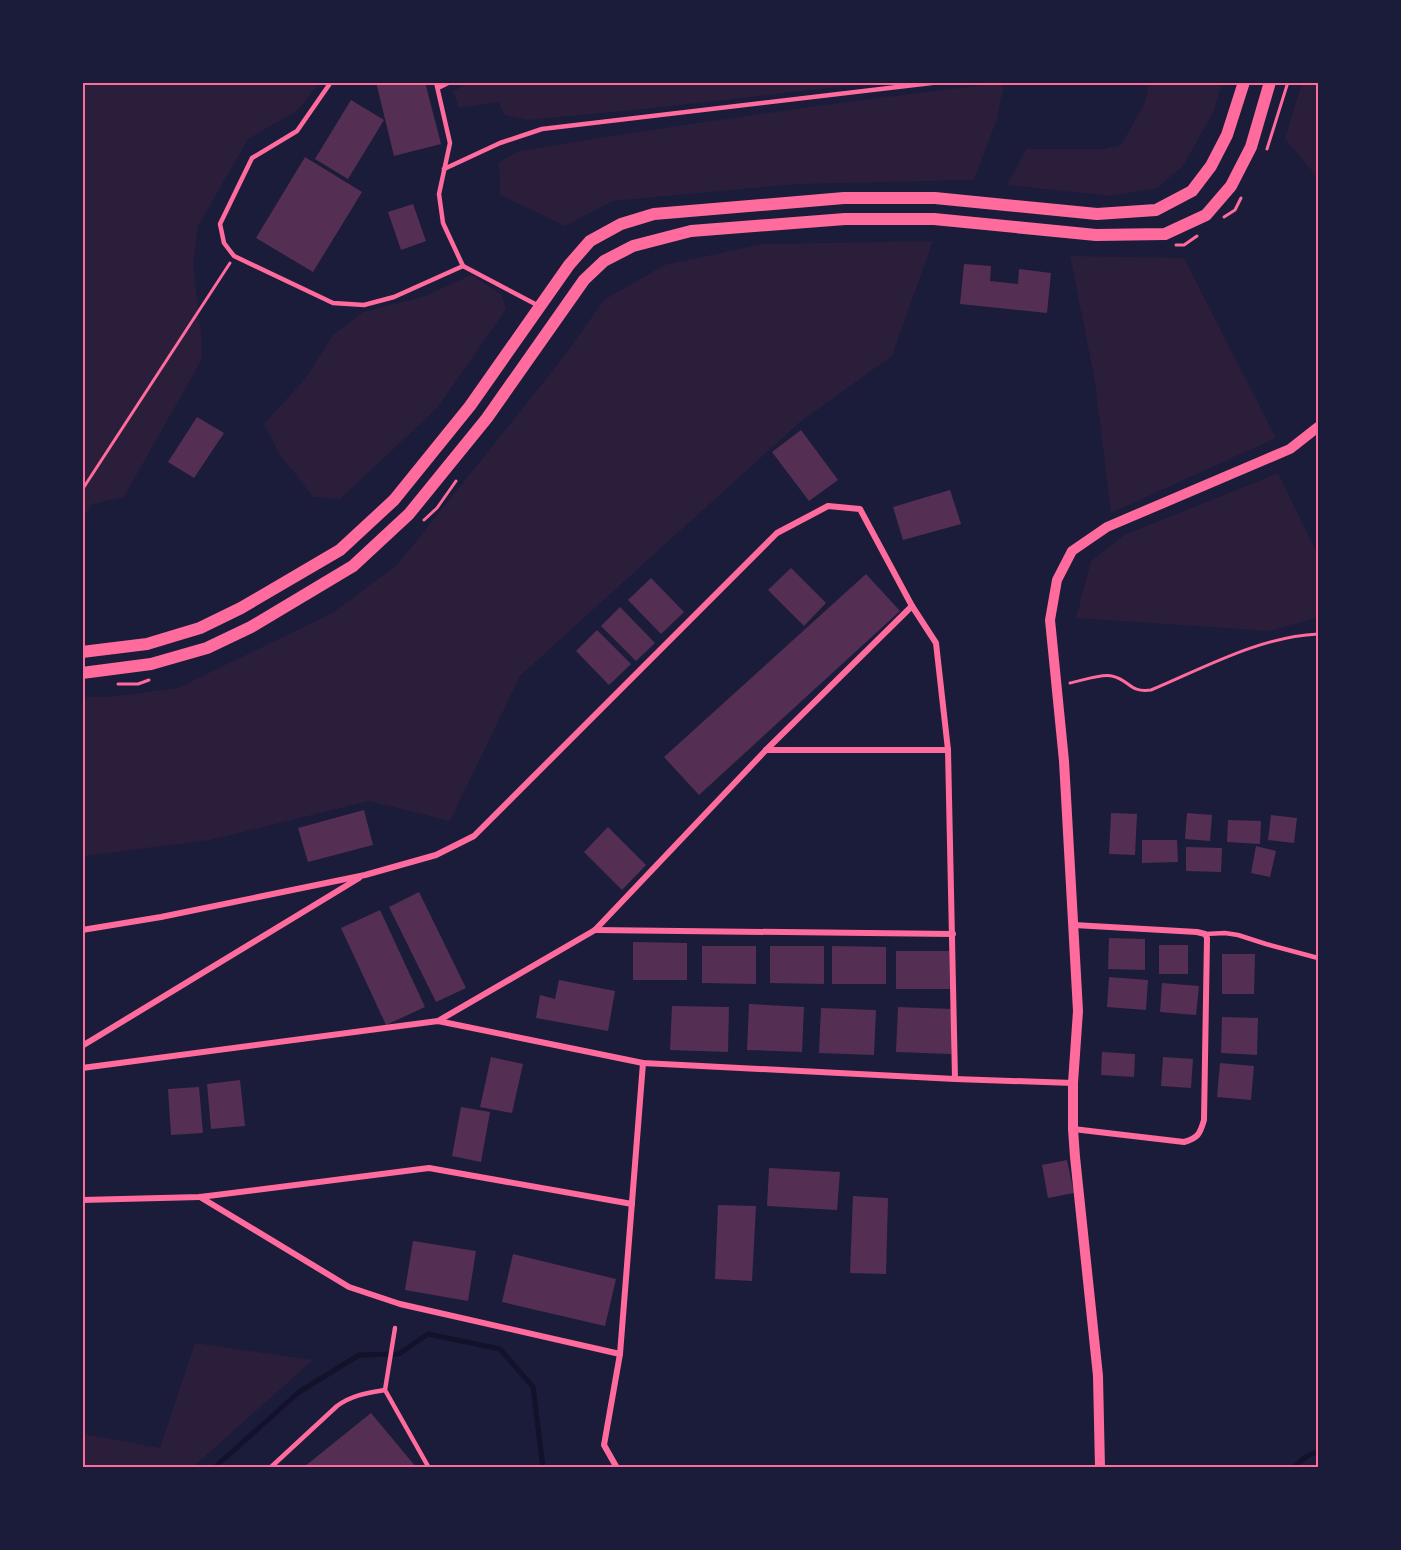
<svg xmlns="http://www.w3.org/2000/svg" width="1401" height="1550" viewBox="0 0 1401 1550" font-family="'Sofia Sans Condensed',sans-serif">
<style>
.green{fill:#2a1e3b}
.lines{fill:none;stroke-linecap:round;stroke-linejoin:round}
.stream{stroke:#12122b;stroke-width:5}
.building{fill:#542f53}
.path{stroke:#ff6b9d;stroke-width:3}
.service{stroke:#ff6b9d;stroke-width:4.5}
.minor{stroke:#ff6b9d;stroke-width:6}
.tertiary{stroke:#ff6b9d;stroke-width:10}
.secondary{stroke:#ff6b9d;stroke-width:12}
.neatline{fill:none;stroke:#ff6b9d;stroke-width:2}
</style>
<rect width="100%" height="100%" fill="#1b1b3a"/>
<g class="green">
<path d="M83,83H319L298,110L248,139L198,226L193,264L201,333L202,359L124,497L92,504L83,519Z"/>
<path d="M470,83V82L873,83L644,109L527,120L505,115L498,102L459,108L453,91Z"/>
<path d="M988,83H1004L997,119L974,180L798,184L613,201L565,226L500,195L499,162L519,151C671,126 823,104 976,86Z"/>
<path d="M1149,83H1222L1213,113L1183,166L1157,188L1111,196L1007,185L1026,149H1103L1121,145L1145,103Z"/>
<path d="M1302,83H1318V178L1285,139Z"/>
<path d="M933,241L892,356L800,422L520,676L450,821L369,801L210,840L83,856V697H108L178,688L332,613L397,565L562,359L604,300L664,265L763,244Z"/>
<path d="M1070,256L1184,258L1276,438L1111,513L1095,382Z"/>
<path d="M471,275L502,295L506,309L437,408L340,499L313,497L279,453L264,424L305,379L333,335L363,312L423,297Z"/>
<path d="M1278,473L1318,555V617L1270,631L1076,618L1091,561L1124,535Z"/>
<path d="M195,1343L313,1360L193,1467H83V1434L160,1448Z"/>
</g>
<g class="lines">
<g class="stream">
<path d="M214,1468L299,1392L359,1355L399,1354L428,1334L500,1349L533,1387L543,1468"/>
<path d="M1293,1468L1307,1456L1318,1452"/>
</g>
</g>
<g class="building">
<path d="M376,82H425L441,144L394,156Z"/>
<path d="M351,100L384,120L348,179L315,159Z"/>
<path d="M305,157L362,192L313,272L256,238Z"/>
<path d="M413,204L426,241L401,250L388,212Z"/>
<path d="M964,264L991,266L990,281L1018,284L1019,269L1051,273L1047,313L960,304Z"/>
<path d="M197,417L224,433L194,478L168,462Z"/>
<path d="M801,430L838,480L809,501L772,452Z"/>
<path d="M950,490L961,524L903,540L893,507Z"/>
<path d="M791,568L826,603L804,626L768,590Z"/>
<path d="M866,574L900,611L699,795L664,757Z"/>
<path d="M651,578L684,612L661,634L628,600Z"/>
<path d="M620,607L655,643L636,661L601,626Z"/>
<path d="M597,630L631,664L609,685L576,651Z"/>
<path d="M364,810L373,845L308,862L298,828Z"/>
<path d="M1111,813L1137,814L1135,855L1109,854Z"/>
<path d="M1187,813L1212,815L1210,841L1185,839Z"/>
<path d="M1271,815L1297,818L1294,843L1268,840Z"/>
<path d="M1228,820L1261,821L1260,844L1227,842Z"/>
<path d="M608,827L646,865L622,890L584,852Z"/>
<path d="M1142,840H1177L1178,862L1142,863Z"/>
<path d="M1256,846L1276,851L1270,877L1251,873Z"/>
<path d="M1186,847L1222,848L1221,872L1186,871Z"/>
<path d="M419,892L466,988L436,1002L389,907Z"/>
<path d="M380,910L425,1007L386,1025L341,928Z"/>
<path d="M1109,938L1145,939V970L1108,969Z"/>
<path d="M633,942L687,943V980H633Z"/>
<rect x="1159" y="945" width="29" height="29"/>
<path d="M702,946H756V984L702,983Z"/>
<path d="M770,946H824V984L770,983Z"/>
<path d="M832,946L886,947V984H832Z"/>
<path d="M896,951H949L950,989H896Z"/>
<path d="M1222,954H1255L1254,994H1222Z"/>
<path d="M1109,977L1148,980L1146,1010L1107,1007Z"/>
<path d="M559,980L615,991L608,1031L536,1018L540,995L555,999Z"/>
<path d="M1162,983L1199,986L1196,1015L1160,1012Z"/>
<path d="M749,1004L804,1007L802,1052L747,1050Z"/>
<path d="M672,1006L729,1007L728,1052L670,1050Z"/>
<path d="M898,1007L953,1009L951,1054L896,1052Z"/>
<path d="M821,1008L876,1010L874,1055L819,1053Z"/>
<path d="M1222,1017L1258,1018L1257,1055L1221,1053Z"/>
<path d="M1102,1052L1135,1054L1134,1077L1101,1075Z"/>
<path d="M491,1057L523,1064L512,1113L480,1107Z"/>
<path d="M1163,1057L1193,1059L1191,1088L1161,1086Z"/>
<path d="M1220,1063L1254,1066L1251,1100L1217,1097Z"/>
<path d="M240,1080L245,1126L211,1129L207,1084Z"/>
<path d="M199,1087L203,1133L171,1135L168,1089Z"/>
<path d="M461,1107L490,1112L481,1162L452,1156Z"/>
<path d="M1067,1160L1074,1193L1048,1198L1042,1165Z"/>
<path d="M769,1168L840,1172L837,1210L767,1206Z"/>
<path d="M853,1196L888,1198L886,1274L850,1273Z"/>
<path d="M718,1205L756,1206L752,1281L715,1279Z"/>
<path d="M413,1241L476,1251L468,1301L405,1290Z"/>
<path d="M513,1254L616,1279L605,1326L502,1302Z"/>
<path d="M371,1413L416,1467H304Z"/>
</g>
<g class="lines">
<g class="path">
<path d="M1267,149L1288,82"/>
<path d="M1224,217L1235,210L1241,198"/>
<path d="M1176,245H1184L1197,236"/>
<path d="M82,490L230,263"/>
<path d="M424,520L437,508L456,481"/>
<path d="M1070,683C1081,681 1102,673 1112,676C1130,680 1129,693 1151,690C1206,667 1259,637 1318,634"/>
<path d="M118,684H138L149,680"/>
</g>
<g class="service">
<path d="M331,82L297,131L252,158L220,224L224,243L234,256L333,303L364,305L394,297L463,266"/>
<path d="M436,82L450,143L439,194L443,223L463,266L539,306"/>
<path d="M438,88L450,82"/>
<path d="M444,169L500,143L542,129L940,82"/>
<path d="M1205,934L1225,933L1238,935L1266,944L1318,958"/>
<path d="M395,1328L385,1390L429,1468"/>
<path d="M270,1468L337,1406C352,1395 367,1393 385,1390"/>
</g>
<g class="minor">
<path d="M766,750H948"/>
<path d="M82,930L161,917L365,875L436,855L474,836L777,533L828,506L860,509L912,606L936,643L948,750L955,1079"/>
<path d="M595,930L953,934"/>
<path d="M438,1021L595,930L766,750L912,606"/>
<path d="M82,1046L359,878"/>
<path d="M82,1068L438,1021L643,1063L955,1079L1073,1083"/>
<path d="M1073,1129L1184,1142C1198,1138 1200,1134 1204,1120L1207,938L1205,934L1197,932L1074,925"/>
<path d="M200,1197L349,1287L400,1304L620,1354"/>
<path d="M82,1200L200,1197L429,1168L632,1204"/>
<path d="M617,1468L604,1445L620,1354L643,1063"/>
<path d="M788,1468H794"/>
</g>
<path class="tertiary" d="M1100,1468L1098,1376L1075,1157L1073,1129V1083L1078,1011L1064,761L1050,620L1057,580L1072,551L1107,527L1290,449L1318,427"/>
<g class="secondary">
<path d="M82,652L147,644L200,628L241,608L340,550L394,500L470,406L569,265L590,241L621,224L654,214L844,198H935L1097,214L1156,210L1192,191L1211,166L1227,135L1244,82"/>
<path d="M82,673L151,664L207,648L251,627L353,566L409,514L487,418L584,280L604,261L633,246L691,231L845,219H934L1096,235L1165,234L1206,215L1231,186L1251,147L1270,82"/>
</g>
</g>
<rect width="1401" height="1550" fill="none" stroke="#1b1b3a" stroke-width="168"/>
<rect x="84" y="84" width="1233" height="1382" class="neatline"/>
</svg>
